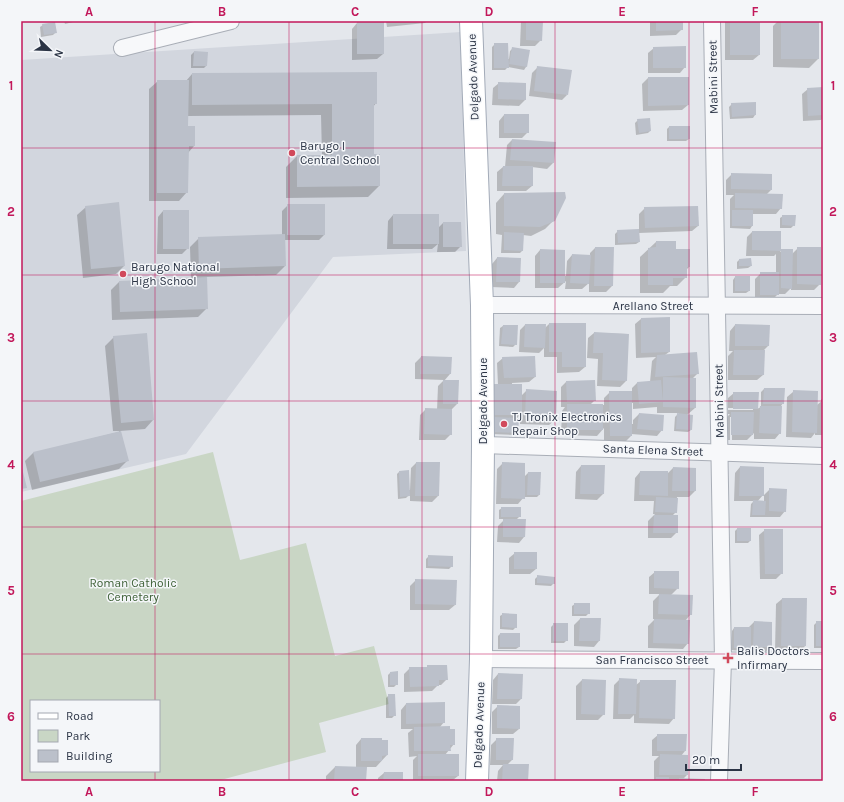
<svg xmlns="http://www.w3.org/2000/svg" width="844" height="802" viewBox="0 0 844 802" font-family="Karla,sans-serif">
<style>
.built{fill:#d2d6de}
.green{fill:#c9d6c5;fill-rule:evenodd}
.shadow{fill:#0003;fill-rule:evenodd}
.building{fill:#bbc0ca}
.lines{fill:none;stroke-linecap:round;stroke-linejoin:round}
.minor-casing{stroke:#a9aeb7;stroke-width:18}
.primary-casing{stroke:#a3abb8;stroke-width:24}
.minor{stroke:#f7f8fa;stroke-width:16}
.primary{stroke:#fff;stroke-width:22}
.grid{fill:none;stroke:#c2185b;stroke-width:1;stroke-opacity:0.55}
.poi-dot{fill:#d1495b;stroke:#f4f6f9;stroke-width:1.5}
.labels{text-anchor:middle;stroke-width:3;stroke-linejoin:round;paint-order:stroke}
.street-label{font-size:12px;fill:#2b3445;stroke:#f4f6f9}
.poi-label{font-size:12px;fill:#2b3445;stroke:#f4f6f9;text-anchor:start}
.park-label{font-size:12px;fill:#3f6138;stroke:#f4f6f9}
.neatline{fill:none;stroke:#c2185b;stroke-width:1.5}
.grid-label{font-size:13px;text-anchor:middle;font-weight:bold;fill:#c2185b}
</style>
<rect width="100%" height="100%" fill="#e4e7ec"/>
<path class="built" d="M461,32L466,251L333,257L186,454L21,492V60Z"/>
<path class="green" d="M213,452L240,560L306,543L335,656L374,646L389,704L319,723L326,752L217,781H21V501ZM31,701H159V771H31Z"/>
<g class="shadow">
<path d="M64,21H77L65,24Z"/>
<path d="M386,21H427L425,23L387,27Z"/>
<path d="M521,21H542L541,40L535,46H520Z"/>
<path d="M630,21H648V22Z"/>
<path d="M650,21H682V29L676,35L650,36Z"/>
<path d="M725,21H759V55L753,60H725Z"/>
<path d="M778,21H818V59L809,68L773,67V26Z"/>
<path d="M357,23L383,54L377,59L352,60V29Z"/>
<path d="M43,25L56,32L53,35L41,37L40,27Z"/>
<path d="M495,44L508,59H509L510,51L513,48L529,51L526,67L524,70L508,67L505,70H492V47Z"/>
<path d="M654,48L685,67L680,73H648V53Z"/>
<path d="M194,52L206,66L204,68H191V55Z"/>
<path d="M538,67L567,95L562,100L529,96L532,73Z"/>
<path d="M192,74L376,103L373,107V155L379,186L368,197L286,198V167L297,156H322L321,115L187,116V127L194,146L188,153L187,192L179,201H149V89L158,81H186Z"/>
<path d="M648,78L688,105L682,110L643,111L642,84Z"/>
<path d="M499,83L525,84V100L519,106L492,105L493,88Z"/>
<path d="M823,88V118L821,120L803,121L802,94L808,89Z"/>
<path d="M732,104L755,115L753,118L730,119L729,107Z"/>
<path d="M504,115L528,132L522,138H499V121Z"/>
<path d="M638,120L650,131L648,133L636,135L635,123Z"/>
<path d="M669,127L689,139L686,141H667V129Z"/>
<path d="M512,140L555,143L553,163L547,169L532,167V186L526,191H497V172L503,167H505L507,145Z"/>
<path d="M732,174L771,190L767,194L781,208L776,214H752V226L750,229L730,228V199L734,195H726V180Z"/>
<path d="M504,194L554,220L545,229L531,236L523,235L522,251L520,253H501L502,235L496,234V203Z"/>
<path d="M288,205L324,235L319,240H284L285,266L276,275L206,277L207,308L198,317L112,320L111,290L119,282L191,279L190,247L199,238L282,235V211Z"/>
<path d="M86,207L124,266L116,274L83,278L77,215Z"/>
<path d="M645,208L698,226L692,231L639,233V242L636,244L615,245V234L618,231L639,230V214Z"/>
<path d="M163,211L188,248L182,254H157L158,217Z"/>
<path d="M393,215L438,228L443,223L461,246L455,252H437L438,244L432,249H387L388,221Z"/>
<path d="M783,216L794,225L791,228H780V218Z"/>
<path d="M752,232H780V252L782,250L792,254L798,248L820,284L814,290H791V288L785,294H778L772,300H755V279L761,273H776V254L774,256H746L747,237Z"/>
<path d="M656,242H675V250L689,267L686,270V277L677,286H670L663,293H640V257Z"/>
<path d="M595,248H613L612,286L606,292H589V283L582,289H565L566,281L558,288H535V256L540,250L564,276H566L567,261L572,255L590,256V253Z"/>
<path d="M497,258L520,259L519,282L514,288L491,287L492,264Z"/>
<path d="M739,260L751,266L748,268L737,269V262Z"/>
<path d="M735,277L749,291L746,293H733V280Z"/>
<path d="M669,318V352L665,355L698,373L692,379L695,408L687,415L691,430L688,432L674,431L675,417L679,413H657V407L633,409V403H631V424H633V420L639,414L662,430L657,436L631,434V436L626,441L604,442V428L597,436L561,435L562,411L565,407H561V387L566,382L594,401L590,405H604V398L610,392H632V388L637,383L650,382L652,361L656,357L636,358L635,324L641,319Z"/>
<path d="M549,324L585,367L579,372L557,373V357H544V348L539,353L519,352L520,330L525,325L545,328Z"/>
<path d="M735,325L768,346L764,350L763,375L757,380H728V356L733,351H729L730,331Z"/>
<path d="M503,326H516V344L513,347L499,346L500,328Z"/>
<path d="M594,333L628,334L626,381L620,387L597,386L598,359L587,358L588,338Z"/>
<path d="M114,337L153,420L145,429L120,431L127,461L119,469L32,490L25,461L33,453L119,432V431H113L105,346Z"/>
<path d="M421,357L450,374L444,381L457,404L451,410V434L445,440H419L420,415L425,410H437L438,386L444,380L415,379V363Z"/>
<path d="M503,358L535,377L529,382L512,383V385L521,396L527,390L555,420L549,425L520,424V415L516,419L517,433L515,435L491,434L492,420L498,385L497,363Z"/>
<path d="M764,389L783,403L781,406L780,433L775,439H754V433L747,440H726V418L730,414H728V398L734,393H758L757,409L761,407V392ZM728,408H753V410H728ZM730,417H732V440H730Z"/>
<path d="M793,392L817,405L823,400V435H815V433L811,438L786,437L787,397Z"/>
<path d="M416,463L438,496L432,502L410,501V494L406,498L398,499L397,474L399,472L409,490H410L411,468Z"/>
<path d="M503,463L524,477L528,473L539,495L537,497H524L518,504H496L497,469Z"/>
<path d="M581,466L603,494L597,500L575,499L576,472Z"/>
<path d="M740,467L763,495L757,502H764V495L770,489L785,511L780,517H750L751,504L754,501H734L735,473Z"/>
<path d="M673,468L695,469V491L689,497H677L676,512L672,516L677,532L671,538H648V521L655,514H653L654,501H634L635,478L640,472L667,474Z"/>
<path d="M823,476V516H822Z"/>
<path d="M502,508L520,516L516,520L524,537L519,543L497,542L498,526L505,519H499V510Z"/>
<path d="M737,529L750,541L748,543H735V531Z"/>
<path d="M765,530L782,573L776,579H760L759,535Z"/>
<path d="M515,553L536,569L530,574H509V558Z"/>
<path d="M429,556L452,566L449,569L426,568V559Z"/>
<path d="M655,572L678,588L671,595L691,614L685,621L688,643L683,649L648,648V626L655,619H653V601L660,594H649V577Z"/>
<path d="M538,576L554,583L551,586L535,585V579Z"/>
<path d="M416,580L455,605L449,610H410V586Z"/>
<path d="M782,599H806L805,646L800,652L775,651L776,604Z"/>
<path d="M575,604L589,613L586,616H572V606Z"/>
<path d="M503,614L516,627L513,630L500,629V616Z"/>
<path d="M580,619L599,641L594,647L574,646V625Z"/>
<path d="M754,622L771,623V647L765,653L731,650L732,631L734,628H748Z"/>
<path d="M817,622H823V648H814V625Z"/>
<path d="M554,624L567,640L564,643H551V627Z"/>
<path d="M500,634L519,647L516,649H498V636Z"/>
<path d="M446,666L447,679L441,685H438L432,691L404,692V674L410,668Z"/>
<path d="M390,673L397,684L394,687H388V675Z"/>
<path d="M498,674L521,699L516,704H492L493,680Z"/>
<path d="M620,679L636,685L641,681L674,718L669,724L634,723V715L630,719H613L614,685Z"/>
<path d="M582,680L604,714L598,720H576V686Z"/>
<path d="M389,695L395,715L392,718H386V698Z"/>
<path d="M406,704L444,722L440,727L454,744L445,755L458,776L453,780L458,781H413V760L417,756L409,757L408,733L413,729H401V710Z"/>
<path d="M498,706L519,729L513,734H492V712Z"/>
<path d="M658,735L685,751L681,756L687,775L682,780L704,781H654V761L659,756H652V740Z"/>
<path d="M361,739L387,755L376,767H366L365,781H326V776L335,767H356V745Z"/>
<path d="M497,739L512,760L507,765L527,781H497L498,771L503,765H490L491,745Z"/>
<path d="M384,773L402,781H378V778Z"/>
</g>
<g class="building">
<path d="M526,21H543L542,41L526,40Z"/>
<path d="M656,21H683V30L656,31Z"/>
<rect x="730" y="21" width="30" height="34"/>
<rect x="781" y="21" width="38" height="38"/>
<path d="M55,22L57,33L44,35L42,24Z"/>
<rect x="357" y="22" width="27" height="32"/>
<path d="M494,43H508L509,68H494Z"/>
<path d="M686,46V68H653V47Z"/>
<path d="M512,47L530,50L527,67L509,64Z"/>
<path d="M194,51L208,52L207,66H193Z"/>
<path d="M537,66L572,70L568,95L534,91Z"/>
<path d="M377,72V104H374V154H380V186L297,187V155H332V104L192,105V73Z"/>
<path d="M648,77H689V105L648,106Z"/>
<path d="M157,80H189L188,126H195V146H189L188,193H157Z"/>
<path d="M498,82L526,83V100L498,99Z"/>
<path d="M823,87V115L808,116L807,88Z"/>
<path d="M756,102V115L732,117L731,103Z"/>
<rect x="504" y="114" width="25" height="19"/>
<path d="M650,118L651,131L639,133L637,119Z"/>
<rect x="669" y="126" width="21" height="13"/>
<path d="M512,139L556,142L554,163L510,160Z"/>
<path d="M503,166H533V186H502Z"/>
<path d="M731,173L772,174V190L731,189Z"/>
<path d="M565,192L566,198L555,221L540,227L504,226V193Z"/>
<path d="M735,193L783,194L782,209L735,208Z"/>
<path d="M119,202L125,266L91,269L85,206Z"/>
<rect x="287" y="204" width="38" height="31"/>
<path d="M698,206L699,226L645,228L644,207Z"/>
<rect x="163" y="210" width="26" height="39"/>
<rect x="732" y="210" width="21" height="16"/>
<rect x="393" y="214" width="46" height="30"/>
<path d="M782,215H796L795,226L782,225Z"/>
<path d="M443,222H461L462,247H443Z"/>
<path d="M639,229L640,242L618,243L617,230Z"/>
<path d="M752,231H781V251L752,250Z"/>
<path d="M504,232L524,233L523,251L504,250Z"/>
<path d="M285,234L286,266L199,269L198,237Z"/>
<path d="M656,241H676V249H690V267H687V278H673V285H648V248L656,247Z"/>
<path d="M595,247H614L613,286H594Z"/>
<path d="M797,247H821V285L797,284Z"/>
<path d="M540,249L565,250V283H540Z"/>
<path d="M781,249H793L792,289L781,288Z"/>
<path d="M572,254L591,255L589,284L570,283Z"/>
<path d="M497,257L521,258L520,282H496Z"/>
<path d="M751,258L752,266H739V259Z"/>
<rect x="760" y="272" width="19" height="23"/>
<rect x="735" y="276" width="15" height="15"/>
<path d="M207,277L208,309L120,312L119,281Z"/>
<path d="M670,317V352L641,353V318Z"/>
<path d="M549,323H586V367H562V352H549Z"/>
<path d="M525,324H546L545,348L524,347Z"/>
<path d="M735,324L770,325L769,346H735Z"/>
<path d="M503,325H518L517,345L501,344Z"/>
<path d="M594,332L629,334L627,381L602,380L603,353H593Z"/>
<path d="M147,333L154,420L121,423L113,336Z"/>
<path d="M734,350H765L764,375H733Z"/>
<path d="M697,352L699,374L655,377L657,355Z"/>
<path d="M421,356L452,357L451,374H420Z"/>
<path d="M535,356L536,377L504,378L502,357Z"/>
<path d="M663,377L696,378V408L663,407V402L639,404L637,382L661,380L663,401Z"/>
<path d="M443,380H459L458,404H443Z"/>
<path d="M595,380L596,401L567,402L566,381Z"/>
<rect x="493" y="384" width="29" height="31"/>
<path d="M764,388H785L784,404H763Z"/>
<path d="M526,389L557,391L556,420L525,419Z"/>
<path d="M793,390L818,391L817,433L792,432Z"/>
<path d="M609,391H632V436H610Z"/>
<path d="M733,392H759L758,409H733Z"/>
<rect x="821" y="399" width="2" height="31"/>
<rect x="567" y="404" width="36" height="26"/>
<path d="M760,406H782L781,434L759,433Z"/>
<path d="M425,408L452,409V435L424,434Z"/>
<path d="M731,412H754L753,435H731Z"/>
<path d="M639,413L664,415L663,431L637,429Z"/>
<path d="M677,413L693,415L692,430L676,429Z"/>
<path d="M494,417L519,418L518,433L493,432Z"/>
<path d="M121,431L129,461L40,482L33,452Z"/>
<path d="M416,462H440L439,496H415Z"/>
<path d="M502,462L525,463V499L501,498Z"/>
<path d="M21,464L27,488L21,489Z"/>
<path d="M581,465H605L604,494H580Z"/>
<path d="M740,466L764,467V496H739Z"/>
<path d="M673,467L696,468V491H672Z"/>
<path d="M409,470L410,496L400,497L399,471Z"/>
<path d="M640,471H668V496L639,495Z"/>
<path d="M528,472H541L540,495H527Z"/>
<path d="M769,488L787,489L786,512L769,511Z"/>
<path d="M656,497L678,498L677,513L655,512Z"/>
<path d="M753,500L766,501L765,515H752Z"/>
<rect x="501" y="507" width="20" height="10"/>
<path d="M654,515H678V533H653Z"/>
<path d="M503,519H526L525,537H503Z"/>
<rect x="737" y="528" width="14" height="13"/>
<path d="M764,529H783V574H765Z"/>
<rect x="514" y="552" width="23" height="17"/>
<path d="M428,555L453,556V567L428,566Z"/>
<path d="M654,571H679V589L654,588Z"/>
<path d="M537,575L555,577V584L537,583Z"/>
<path d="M415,579L457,580L456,605L415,604Z"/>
<path d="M659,594L693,595L692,615L658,614Z"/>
<path d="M782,598H807L806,646H781Z"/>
<rect x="574" y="603" width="16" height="11"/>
<path d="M502,613L517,614V628L502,627Z"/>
<path d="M580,618H601L600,641H579Z"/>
<path d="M654,619L690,620L689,644L653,643Z"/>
<path d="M754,621L772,622V647H753Z"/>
<rect x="816" y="621" width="7" height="25"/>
<rect x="553" y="623" width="15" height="18"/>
<path d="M734,627H751V649L734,648Z"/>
<rect x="500" y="633" width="20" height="14"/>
<path d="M427,665H447L448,680H439V686L410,687L409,667H427Z"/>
<path d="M398,671V685H390V672Z"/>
<path d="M498,673L523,674L522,699H497Z"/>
<path d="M619,678L637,679L636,714H618Z"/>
<path d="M582,679L606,680L605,715L581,714Z"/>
<path d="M640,680H676L675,719L639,718Z"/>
<path d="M388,694H395L396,716H389Z"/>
<path d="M445,702V723L406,724V703Z"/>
<path d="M497,705L520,706V729L497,728Z"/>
<path d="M450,726V729H455V745H450L451,751H414V727Z"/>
<path d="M657,734H687L686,751H657Z"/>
<path d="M361,738H382V740H388V755L382,756V761H361Z"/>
<path d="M496,738H514L513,760H496Z"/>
<rect x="418" y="754" width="41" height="22"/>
<path d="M660,754L688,755V775H659Z"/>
<path d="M503,764H529L528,781H502Z"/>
<path d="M335,766L367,767L366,781H334Z"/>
<path d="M384,772H403V781H383Z"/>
<rect x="656" y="777" width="13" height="4"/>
<path d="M679,778L705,779V781H679Z"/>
<path d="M434,779L459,780V781H434Z"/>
</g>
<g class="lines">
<defs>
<g id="minor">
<path d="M712,21L723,660L719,781"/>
<path d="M122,48L231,21"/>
<path d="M482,305L823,306"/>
<path d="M483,445L823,456"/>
<path d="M481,659L823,661"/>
</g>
<path id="primary" d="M471,21L482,305L483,445L481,659L477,781"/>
</defs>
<use href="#minor" class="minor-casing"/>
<use href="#primary" class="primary-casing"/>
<use href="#minor" class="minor"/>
<use href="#primary" class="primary"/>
</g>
<path class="grid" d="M155,21V701M289,21V781M422,21V781M555,21V781M689,21V781M21,148H823M21,275H823M21,401H823M21,527H823M21,654H823M155,771V781"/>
<g class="poi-dot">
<circle cx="292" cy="153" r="4"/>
<circle cx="123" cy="274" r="4"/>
<circle cx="504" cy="424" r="4"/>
<path d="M726 652h4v4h4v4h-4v4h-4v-4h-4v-4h4z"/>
</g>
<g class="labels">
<g class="street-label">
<text transform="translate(473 77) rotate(-92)" y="4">Delgado Avenue</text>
<text transform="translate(713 77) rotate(-91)" y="4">Mabini Street</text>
<text x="653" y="310">Arellano Street</text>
<text transform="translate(483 401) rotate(-90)" y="4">Delgado Avenue</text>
<text transform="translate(719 401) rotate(-91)" y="4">Mabini Street</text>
<text transform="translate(653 450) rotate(2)" y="4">Santa Elena Street</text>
<text x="652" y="664">San Francisco Street</text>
<text transform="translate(479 725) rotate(-88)" y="4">Delgado Avenue</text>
</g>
<g class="poi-label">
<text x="300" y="150">Barugo I<tspan x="300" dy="14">Central School</tspan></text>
<text x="131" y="271">Barugo National<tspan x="131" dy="14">High School</tspan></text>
<text x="512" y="421">TJ Tronix Electronics<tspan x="512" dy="14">Repair Shop</tspan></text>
<text x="737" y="655">Balis Doctors<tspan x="737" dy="14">Infirmary</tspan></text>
</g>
<g class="park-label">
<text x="133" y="587">Roman Catholic<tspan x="133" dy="14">Cemetery</tspan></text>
</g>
</g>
<rect width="844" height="802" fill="none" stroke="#f4f6f9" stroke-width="44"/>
<rect x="30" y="700" width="130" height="72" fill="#f4f6f9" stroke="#a4a8b1"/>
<rect x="38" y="713" width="20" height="6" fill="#ffffff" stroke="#a4a8b1"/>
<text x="66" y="720" font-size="12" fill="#2b3445">Road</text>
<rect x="38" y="730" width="20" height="12" fill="#c9d6c5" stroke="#a4a8b1"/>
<text x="66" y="740" font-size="12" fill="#2b3445">Park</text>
<rect x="38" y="750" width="20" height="12" fill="#bbc0ca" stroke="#a4a8b1"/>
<text x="66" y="760" font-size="12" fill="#2b3445">Building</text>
<g transform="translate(50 50) rotate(113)" stroke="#f4f6f9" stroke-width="3" paint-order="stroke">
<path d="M0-3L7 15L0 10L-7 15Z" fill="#2b3445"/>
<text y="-6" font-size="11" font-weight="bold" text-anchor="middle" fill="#2b3445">N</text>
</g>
<path d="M686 764v6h55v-6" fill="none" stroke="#2b3445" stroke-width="2"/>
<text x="692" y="764" font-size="12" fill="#2b3445" stroke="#f4f6f9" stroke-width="3" paint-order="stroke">20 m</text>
<rect x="22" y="22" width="800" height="758" class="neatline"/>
<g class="grid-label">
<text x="89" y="16">A</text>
<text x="222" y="16">B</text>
<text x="355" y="16">C</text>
<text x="489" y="16">D</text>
<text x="622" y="16">E</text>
<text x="755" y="16">F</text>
<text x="11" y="90">1</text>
<text x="833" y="90">1</text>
<text x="11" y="216">2</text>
<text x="833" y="216">2</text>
<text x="11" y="342">3</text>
<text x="833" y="342">3</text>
<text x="11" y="469">4</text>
<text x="833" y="469">4</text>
<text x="11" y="595">5</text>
<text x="833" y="595">5</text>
<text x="11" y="721">6</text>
<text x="833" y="721">6</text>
<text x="89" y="796">A</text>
<text x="222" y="796">B</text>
<text x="355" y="796">C</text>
<text x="489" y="796">D</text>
<text x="622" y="796">E</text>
<text x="755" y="796">F</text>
</g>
</svg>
